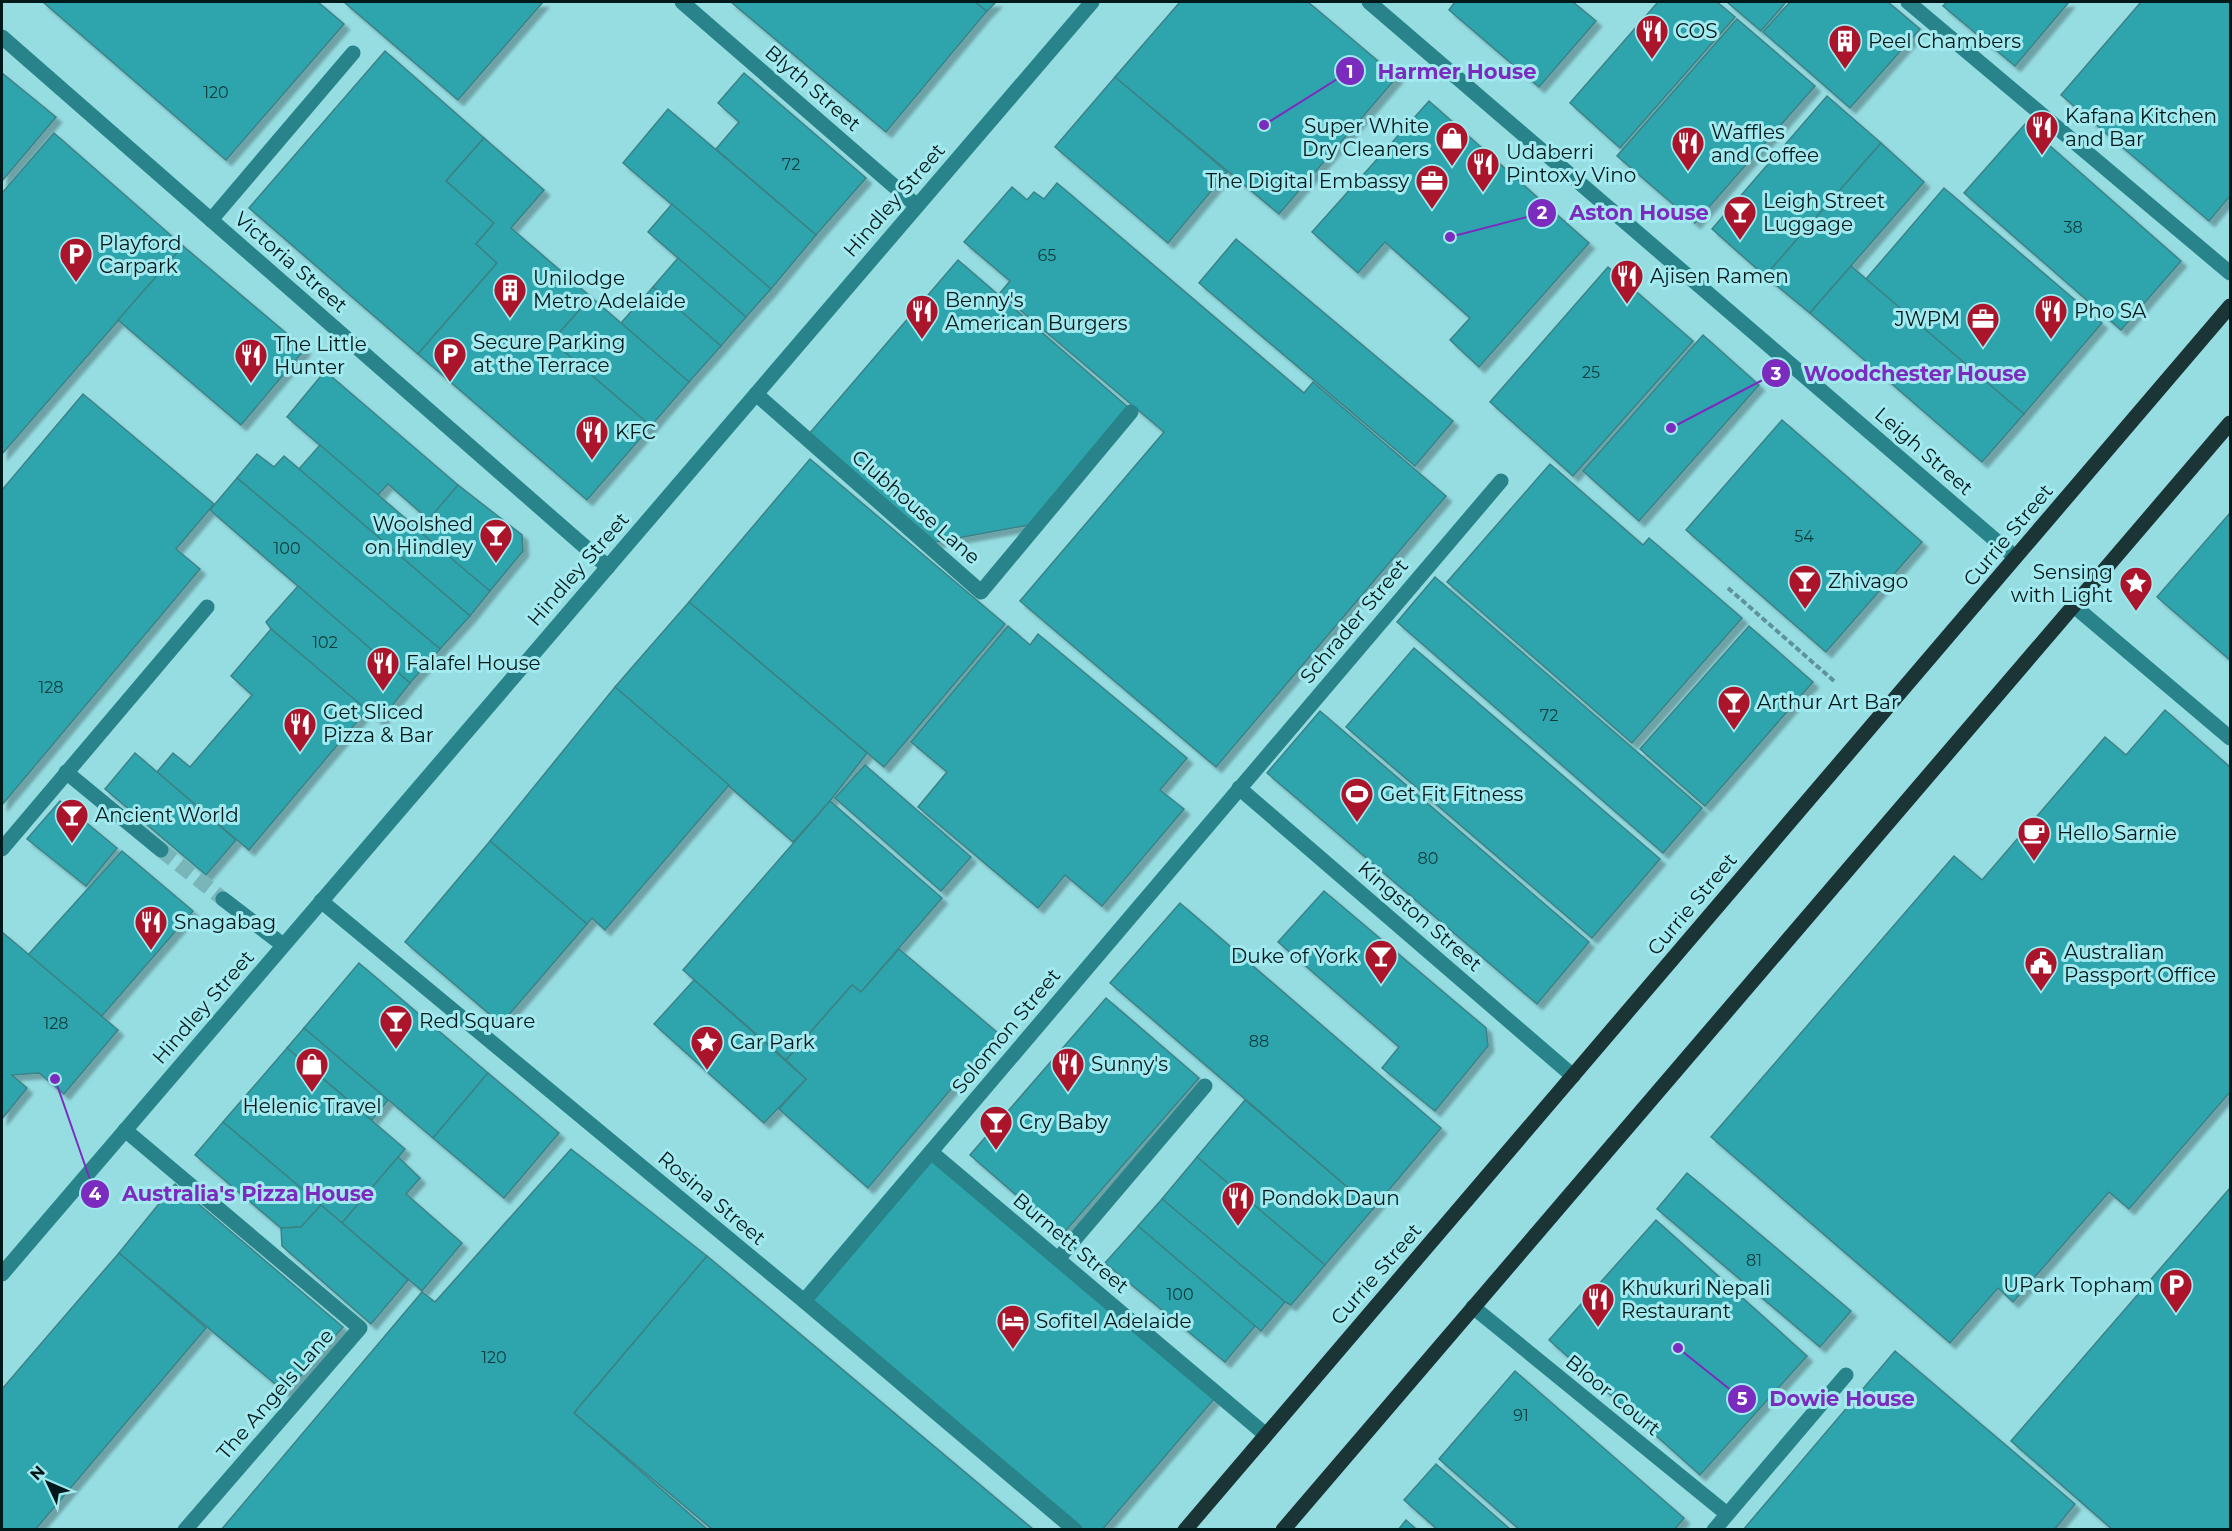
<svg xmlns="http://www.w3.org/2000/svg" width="2232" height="1531" viewBox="0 0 2232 1531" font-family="Montserrat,sans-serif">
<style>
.building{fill:#2fa5ac;stroke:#3b8287;stroke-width:1.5;filter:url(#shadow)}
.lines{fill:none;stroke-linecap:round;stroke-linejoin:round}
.minor-tunnel{stroke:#78b6ba;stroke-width:15;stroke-dasharray:15 8;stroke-linecap:butt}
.path{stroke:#5e9397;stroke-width:4;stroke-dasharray:6 3;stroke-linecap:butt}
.minor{stroke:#28848a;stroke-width:15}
.major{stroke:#1b3536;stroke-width:15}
.labels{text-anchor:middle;stroke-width:6;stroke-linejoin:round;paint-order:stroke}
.number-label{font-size:16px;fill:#0c3c3f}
.poi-label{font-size:20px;fill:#00191b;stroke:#a2eaef;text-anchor:start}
.street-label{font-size:20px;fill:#00191b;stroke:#a2eaef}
.leader{fill:none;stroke:#7b2cbf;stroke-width:2}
.callout-dot{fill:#7b2cbf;stroke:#a2eaef;stroke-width:2}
.mark-label{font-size:18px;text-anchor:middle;font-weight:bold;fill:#fff}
.callout-label{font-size:21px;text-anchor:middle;font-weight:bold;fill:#7b2cbf;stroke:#a2eaef;stroke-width:6;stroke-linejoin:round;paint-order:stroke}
</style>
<defs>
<filter id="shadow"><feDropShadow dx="5.5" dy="5.5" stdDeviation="1.5" flood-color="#0004"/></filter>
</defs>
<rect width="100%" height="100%" fill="#96dde2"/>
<g class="building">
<path d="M43,2H318L344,24L226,160Z"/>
<path d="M344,2H543L458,100Z"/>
<path d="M731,2H975L987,11L886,132Z"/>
<path d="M975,2H996L987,11Z"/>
<path d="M1180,2H1308L1397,77L1279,214L1115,77Z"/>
<path d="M1455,2H1573L1596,21L1539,87L1449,10Z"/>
<path d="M1658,2H1717L1735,17L1620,148L1570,103Z"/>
<path d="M1727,2H1786L1761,31Z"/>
<path d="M1790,2H1888L1920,29L1850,108L1763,32Z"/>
<path d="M1947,2H2069L2015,66L1943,6Z"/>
<path d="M2141,2H2230V196L2209,221L2061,95Z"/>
<path d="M1737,19L1815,86L1695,223L1617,156Z"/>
<path d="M385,51L484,138L446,181L494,223L476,244L497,263L418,354L249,208Z"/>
<path d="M2,73L56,117L2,181Z"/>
<path d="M744,73L866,178L816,235L716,149L739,122L718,103Z"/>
<path d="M1115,77L1227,172L1168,243L1055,147Z"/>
<path d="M1827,96L1881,143L1765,276L1712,229Z"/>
<path d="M1429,101L1589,243L1479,367L1450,340L1470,318L1385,242L1358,273L1312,232Z"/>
<path d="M668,109L816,235L771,289L623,163Z"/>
<path d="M2025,124L2181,261L2121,330L1964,193Z"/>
<path d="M54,133L183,246L2,454V193Z"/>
<path d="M484,138L544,190L511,228L591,297L552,341L651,426L587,500L418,354L497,263L476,244L494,223L446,181Z"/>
<path d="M1881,143L1924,182L1810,313L1765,276Z"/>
<path d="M1057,183L1304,393L1313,382L1446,496L1216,767L1020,601L1164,432L1000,293L1010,281L964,242L1012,187L1027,200L1034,192L1044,199Z"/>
<path d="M1944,188L2102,323L2024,414L1866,279Z"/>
<path d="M672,204L771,289L746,317L648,232Z"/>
<path d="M1236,239L1453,421L1415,466L1199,283Z"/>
<path d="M183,246L305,349L241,425L118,320Z"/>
<path d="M678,258L746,317L721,346L653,287Z"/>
<path d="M958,260L1129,408L1029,525L936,542L809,434Z"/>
<path d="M1851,266L2024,414L1982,462L1810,313Z"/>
<path d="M1608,267L1693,341L1573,476L1490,402Z"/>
<path d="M653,287L721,346L689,382L621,323Z"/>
<path d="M591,297L689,382L651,426L552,341Z"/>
<path d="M1703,335L1759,385L1639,521L1583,471Z"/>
<path d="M325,371L458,485L429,520L388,484L378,495L287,417Z"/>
<path d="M83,394L214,504L176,549L200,569L2,805V490Z"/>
<path d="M1782,420L1922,542L1826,652L1686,530Z"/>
<path d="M320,445L490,591L470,616L299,469Z"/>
<path d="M257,454L274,467L284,456L470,616L440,649L237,478Z"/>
<path d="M810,459L1005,624L884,767L689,602Z"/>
<path d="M1550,464L1643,545L1649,538L1742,618L1632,743L1447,582Z"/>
<path d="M237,478L440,649L410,683L210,510Z"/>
<path d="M458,485L522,535L523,551L490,591L419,531Z"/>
<path d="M2230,513V660L2157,597Z"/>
<path d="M1435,577L1702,808L1663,853L1397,622Z"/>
<path d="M298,586L410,683L380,721L271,629L266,622Z"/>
<path d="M689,602L867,753L830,801L793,842L615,687Z"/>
<path d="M1008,626L1030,645L1038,634L1187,758L1160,790L1184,809L1102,906L1065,875L1038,908L918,807L947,772L911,742Z"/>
<path d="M1749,626L1813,682L1705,806L1640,749Z"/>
<path d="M271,629L367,710L249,850L157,772L173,753L190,767L252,695L231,676Z"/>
<path d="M1414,648L1660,859L1592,938L1346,727Z"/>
<path d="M615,687L729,785L605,930L592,918L587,924L490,841Z"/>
<path d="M2165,710L2230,767V1092L2129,1209L2109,1192L2013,1302L1998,1288L1950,1343L1711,1137L1954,856L1982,880L2105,737L2126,755Z"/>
<path d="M1320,711L1589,942L1537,1004L1267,773Z"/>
<path d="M135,753L236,840L206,875L105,789Z"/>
<path d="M865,765L971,857L941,891L835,798Z"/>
<path d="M60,801L117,848L86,886L27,839Z"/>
<path d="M830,801L942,898L861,992L852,985L786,1060L683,970Z"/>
<path d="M490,841L587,924L501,1024L405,942Z"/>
<path d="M122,851L193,911L102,1016L28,955Z"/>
<path d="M1324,891L1486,1028L1488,1046L1435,1111L1382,1068L1399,1047L1278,942Z"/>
<path d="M1180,903L1441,1128L1373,1209L1110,983Z"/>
<path d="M2,932L118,1030L64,1094L39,1073L12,1075L27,1088L2,1119Z"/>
<path d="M899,949L998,1033L868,1188L779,1109L806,1079L786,1060L852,985L861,992Z"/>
<path d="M359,963L488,1073L433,1138L304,1028Z"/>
<path d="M694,980L806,1079L764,1123L654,1024Z"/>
<path d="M1106,998L1199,1078L1062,1235L970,1155Z"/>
<path d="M304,1028L388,1100L372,1120L287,1048Z"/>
<path d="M287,1048L405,1149L342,1223L223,1122Z"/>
<path d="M488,1073L559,1133L504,1198L433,1138Z"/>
<path d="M1245,1100L1373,1209L1325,1265L1197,1157Z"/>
<path d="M223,1122L321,1205L301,1227L281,1228L195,1155Z"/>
<path d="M571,1149L707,1256L574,1413L708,1530H221L422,1292L435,1302Z"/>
<path d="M398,1157L420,1178L406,1194L462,1243L422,1291L342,1223Z"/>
<path d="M1197,1157L1325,1265L1291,1305L1285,1302L1162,1199Z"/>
<path d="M932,1161L1214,1399L1102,1530H1084L812,1300Z"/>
<path d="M1687,1173L1851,1311L1820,1347L1657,1209Z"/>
<path d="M175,1184L343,1327L286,1393L119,1253Z"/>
<path d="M2230,1188V1530H2113L2011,1441Z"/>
<path d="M1162,1199L1285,1302L1261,1331L1138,1226Z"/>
<path d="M321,1205L408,1280L371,1324L282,1246L281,1228L301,1227Z"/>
<path d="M1656,1220L1807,1356L1700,1475L1549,1340Z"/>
<path d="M1138,1226L1255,1326L1225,1362L1105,1263Z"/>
<path d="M119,1253L206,1328L35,1530H2V1389Z"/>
<path d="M707,1256L1034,1530H713L574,1413Z"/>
<path d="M1895,1351L2075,1504L2054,1530H1743Z"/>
<path d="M1515,1371L1684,1518L1674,1530H1520L1439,1459Z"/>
<path d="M1436,1464L1511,1530H1438L1404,1500Z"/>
<path d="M1406,1520L1417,1530H1398Z"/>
</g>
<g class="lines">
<path class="minor-tunnel" d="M161,850L223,899"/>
<path class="path" d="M1728,588L1834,681"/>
<g class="minor">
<path d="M682,2L917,206"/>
<path d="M1369,2L2015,557"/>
<path d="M1908,2L2230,273"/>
<path d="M2,37L608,567"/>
<path d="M211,220L353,53"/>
<path d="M756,394L981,592L1131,412"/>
<path d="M2074,606L2230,738"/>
<path d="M66,772L161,850"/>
<path d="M1239,788L1573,1076"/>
<path d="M2,849L207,607"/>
<path d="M223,899L283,945"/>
<path d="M321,901L804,1301L1075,1530"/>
<path d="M125,1130L360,1328L185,1530"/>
<path d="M931,1152L1266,1435"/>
<path d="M1058,1259L1205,1086"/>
<path d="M2,1274L1092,2"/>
<path d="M804,1301L1501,481"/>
<path d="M1473,1307L1727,1514"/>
<path d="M1714,1530L1846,1375"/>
</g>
<g class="major">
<path d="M1185,1530L2230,306"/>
<path d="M1283,1530L2230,423"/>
</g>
</g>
<defs>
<symbol id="restaurant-pin" viewBox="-11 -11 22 30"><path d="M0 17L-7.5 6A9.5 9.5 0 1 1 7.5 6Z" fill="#ab152c" stroke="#a2eaef"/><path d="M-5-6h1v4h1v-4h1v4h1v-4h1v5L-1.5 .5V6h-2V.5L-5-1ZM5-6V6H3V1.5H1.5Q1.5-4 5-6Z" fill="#fff"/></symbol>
<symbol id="building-pin" viewBox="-11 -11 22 30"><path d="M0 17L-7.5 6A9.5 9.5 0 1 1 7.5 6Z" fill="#ab152c" stroke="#a2eaef"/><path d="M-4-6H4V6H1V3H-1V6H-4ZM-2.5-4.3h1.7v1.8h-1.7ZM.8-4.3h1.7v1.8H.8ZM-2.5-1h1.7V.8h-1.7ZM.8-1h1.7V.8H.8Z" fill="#fff"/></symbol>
<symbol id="shop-pin" viewBox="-11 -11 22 30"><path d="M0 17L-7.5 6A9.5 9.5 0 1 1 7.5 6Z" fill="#ab152c" stroke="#a2eaef"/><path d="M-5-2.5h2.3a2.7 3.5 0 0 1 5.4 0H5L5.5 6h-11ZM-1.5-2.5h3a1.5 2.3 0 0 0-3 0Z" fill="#fff"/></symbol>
<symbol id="office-pin" viewBox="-11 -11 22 30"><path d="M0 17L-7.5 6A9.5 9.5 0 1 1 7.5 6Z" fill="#ab152c" stroke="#a2eaef"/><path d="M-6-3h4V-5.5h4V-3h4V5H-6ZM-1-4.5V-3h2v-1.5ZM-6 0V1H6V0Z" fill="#fff"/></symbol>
<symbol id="bar-pin" viewBox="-11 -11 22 30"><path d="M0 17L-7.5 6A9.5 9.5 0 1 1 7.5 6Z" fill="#ab152c" stroke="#a2eaef"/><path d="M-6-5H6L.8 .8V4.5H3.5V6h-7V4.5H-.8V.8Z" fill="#fff"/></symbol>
<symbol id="parking-pin" viewBox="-11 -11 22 30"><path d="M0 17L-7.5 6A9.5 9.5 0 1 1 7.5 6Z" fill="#ab152c" stroke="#a2eaef"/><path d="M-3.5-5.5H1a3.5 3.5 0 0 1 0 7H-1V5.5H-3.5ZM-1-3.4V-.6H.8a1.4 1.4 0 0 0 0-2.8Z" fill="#fff"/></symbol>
<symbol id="sight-pin" viewBox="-11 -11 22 30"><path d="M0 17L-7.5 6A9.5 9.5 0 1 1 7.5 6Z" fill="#ab152c" stroke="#a2eaef"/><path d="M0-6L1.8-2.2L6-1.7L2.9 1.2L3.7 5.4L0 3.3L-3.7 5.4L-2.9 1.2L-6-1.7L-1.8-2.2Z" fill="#fff"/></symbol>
<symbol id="stadium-pin" viewBox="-11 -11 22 30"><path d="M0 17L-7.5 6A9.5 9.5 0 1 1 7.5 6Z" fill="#ab152c" stroke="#a2eaef"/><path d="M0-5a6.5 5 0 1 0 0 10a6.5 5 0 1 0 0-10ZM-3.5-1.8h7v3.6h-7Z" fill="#fff"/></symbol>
<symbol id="cafe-pin" viewBox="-11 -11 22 30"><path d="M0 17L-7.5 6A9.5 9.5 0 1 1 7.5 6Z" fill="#ab152c" stroke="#a2eaef"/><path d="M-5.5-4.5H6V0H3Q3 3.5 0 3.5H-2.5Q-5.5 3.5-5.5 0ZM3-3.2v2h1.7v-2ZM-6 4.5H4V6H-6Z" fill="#fff"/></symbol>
<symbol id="civic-pin" viewBox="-11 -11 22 30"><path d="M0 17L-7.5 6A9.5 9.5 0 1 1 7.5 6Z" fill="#ab152c" stroke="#a2eaef"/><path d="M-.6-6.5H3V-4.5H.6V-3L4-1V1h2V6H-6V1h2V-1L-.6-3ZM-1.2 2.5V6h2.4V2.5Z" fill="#fff"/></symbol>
<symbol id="hotel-pin" viewBox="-11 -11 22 30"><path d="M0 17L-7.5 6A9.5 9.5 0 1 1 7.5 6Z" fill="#ab152c" stroke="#a2eaef"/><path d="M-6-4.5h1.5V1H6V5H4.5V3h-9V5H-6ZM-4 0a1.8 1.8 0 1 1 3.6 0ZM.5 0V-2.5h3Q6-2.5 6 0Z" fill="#fff"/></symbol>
</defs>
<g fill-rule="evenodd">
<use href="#restaurant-pin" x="1633" y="12" width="38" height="52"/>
<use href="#building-pin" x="1826" y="22" width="38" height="52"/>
<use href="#restaurant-pin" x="2023" y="108" width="38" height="52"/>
<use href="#shop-pin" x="1433" y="119" width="38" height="52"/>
<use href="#restaurant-pin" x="1669" y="124" width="38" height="52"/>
<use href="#restaurant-pin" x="1464" y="145" width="38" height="52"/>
<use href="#office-pin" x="1413" y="162" width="38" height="52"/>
<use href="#bar-pin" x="1721" y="193" width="38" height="52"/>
<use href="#parking-pin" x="57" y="235" width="38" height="52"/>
<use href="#restaurant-pin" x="1608" y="257" width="38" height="52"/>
<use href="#building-pin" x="491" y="271" width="38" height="52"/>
<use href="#restaurant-pin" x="903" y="292" width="38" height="52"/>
<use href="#restaurant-pin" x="2032" y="292" width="38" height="52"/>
<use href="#office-pin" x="1964" y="300" width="38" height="52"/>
<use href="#parking-pin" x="431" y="335" width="38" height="52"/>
<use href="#restaurant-pin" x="232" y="336" width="38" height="52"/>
<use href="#restaurant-pin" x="573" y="413" width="38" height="52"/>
<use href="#bar-pin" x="477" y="516" width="38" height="52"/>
<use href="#bar-pin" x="1786" y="562" width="38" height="52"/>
<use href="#sight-pin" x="2117" y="564" width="38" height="52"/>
<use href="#restaurant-pin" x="364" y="644" width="38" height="52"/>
<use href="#bar-pin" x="1715" y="683" width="38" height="52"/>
<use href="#restaurant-pin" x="281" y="705" width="38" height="52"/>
<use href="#stadium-pin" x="1338" y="775" width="38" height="52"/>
<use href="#bar-pin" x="53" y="796" width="38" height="52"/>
<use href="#cafe-pin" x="2015" y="814" width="38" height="52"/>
<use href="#restaurant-pin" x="132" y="903" width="38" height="52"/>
<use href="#bar-pin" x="1362" y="937" width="38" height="52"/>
<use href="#civic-pin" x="2022" y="944" width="38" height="52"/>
<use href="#bar-pin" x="377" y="1002" width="38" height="52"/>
<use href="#sight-pin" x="688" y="1023" width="38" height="52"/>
<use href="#shop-pin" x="293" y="1045" width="38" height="52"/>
<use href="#restaurant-pin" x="1049" y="1045" width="38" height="52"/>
<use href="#bar-pin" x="977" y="1103" width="38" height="52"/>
<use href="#restaurant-pin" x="1219" y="1179" width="38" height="52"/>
<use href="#parking-pin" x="2157" y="1266" width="38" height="52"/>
<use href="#restaurant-pin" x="1579" y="1280" width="38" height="52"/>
<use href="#hotel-pin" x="994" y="1302" width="38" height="52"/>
</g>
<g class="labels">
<g class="number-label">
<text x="216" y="98">120</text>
<text x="791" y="170">72</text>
<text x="2073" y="233">38</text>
<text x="1047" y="261">65</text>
<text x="1591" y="378">25</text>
<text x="1804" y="542">54</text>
<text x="287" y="554">100</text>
<text x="325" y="648">102</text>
<text x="51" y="693">128</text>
<text x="1549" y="721">72</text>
<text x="1428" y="864">80</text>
<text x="56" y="1029">128</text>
<text x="1259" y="1047">88</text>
<text x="1754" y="1266">81</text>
<text x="1180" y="1300">100</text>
<text x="494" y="1363">120</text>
<text x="1521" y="1421">91</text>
</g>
<g class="poi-label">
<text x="1675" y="38">COS</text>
<text x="1868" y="48">Peel Chambers</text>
<text x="2065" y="123">Kafana Kitchen<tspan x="2065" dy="23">and Bar</tspan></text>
<text x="1429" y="133" text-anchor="end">Super White<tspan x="1429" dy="23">Dry Cleaners</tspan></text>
<text x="1711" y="139">Waffles<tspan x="1711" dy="23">and Coffee</tspan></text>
<text x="1506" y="159">Udaberri<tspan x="1506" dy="23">Pintox y Vino</tspan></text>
<text x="1409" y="188" text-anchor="end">The Digital Embassy</text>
<text x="1763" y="208">Leigh Street<tspan x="1763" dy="23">Luggage</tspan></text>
<text x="99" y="250">Playford<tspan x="99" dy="23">Carpark</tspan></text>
<text x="1650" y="283">Ajisen Ramen</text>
<text x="533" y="285">Unilodge<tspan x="533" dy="23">Metro Adelaide</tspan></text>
<text x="945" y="307">Benny's<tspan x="945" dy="23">American Burgers</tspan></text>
<text x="2074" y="318">Pho SA</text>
<text x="1960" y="326" text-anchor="end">JWPM</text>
<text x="473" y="349">Secure Parking<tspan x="473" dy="23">at the Terrace</tspan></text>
<text x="274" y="351">The Little<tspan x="274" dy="23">Hunter</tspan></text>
<text x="615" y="439">KFC</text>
<text x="473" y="531" text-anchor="end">Woolshed<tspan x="473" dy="23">on Hindley</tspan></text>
<text x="2113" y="579" text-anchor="end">Sensing<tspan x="2113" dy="23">with Light</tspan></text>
<text x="1828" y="588">Zhivago</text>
<text x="406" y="670">Falafel House</text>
<text x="1757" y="709">Arthur Art Bar</text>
<text x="323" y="719">Get Sliced<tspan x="323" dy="23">Pizza &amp; Bar</tspan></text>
<text x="1380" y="801">Get Fit Fitness</text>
<text x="95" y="822">Ancient World</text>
<text x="2057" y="840">Hello Sarnie</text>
<text x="174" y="929">Snagabag</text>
<text x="2064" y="959">Australian<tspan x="2064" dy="23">Passport Office</tspan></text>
<text x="1358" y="963" text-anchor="end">Duke of York</text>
<text x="419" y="1028">Red Square</text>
<text x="730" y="1049">Car Park</text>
<text x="1091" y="1071">Sunny's</text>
<text x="312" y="1113" text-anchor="middle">Helenic Travel</text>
<text x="1019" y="1129">Cry Baby</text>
<text x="1261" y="1205">Pondok Daun</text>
<text x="2153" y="1292" text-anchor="end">UPark Topham</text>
<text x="1621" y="1295">Khukuri Nepali<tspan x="1621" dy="23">Restaurant</tspan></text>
<text x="1036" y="1328">Sofitel Adelaide</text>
</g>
<g class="street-label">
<text transform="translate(813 88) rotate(41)" y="7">Blyth Street</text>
<text transform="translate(894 200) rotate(-49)" y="7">Hindley Street</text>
<text transform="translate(291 262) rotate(41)" y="7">Victoria Street</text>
<text transform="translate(1924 451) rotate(41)" y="7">Leigh Street</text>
<text transform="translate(916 507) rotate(41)" y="7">Clubhouse Lane</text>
<text transform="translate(2008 535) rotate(-50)" y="7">Currie Street</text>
<text transform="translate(578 569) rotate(-49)" y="7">Hindley Street</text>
<text transform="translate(1354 621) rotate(-50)" y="7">Schrader Street</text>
<text transform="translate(1692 904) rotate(-50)" y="7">Currie Street</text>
<text transform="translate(1420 916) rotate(41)" y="7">Kingston Street</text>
<text transform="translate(203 1007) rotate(-49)" y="7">Hindley Street</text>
<text transform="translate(1006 1031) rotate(-50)" y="7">Solomon Street</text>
<text transform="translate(712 1198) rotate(40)" y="7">Rosina Street</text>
<text transform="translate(1071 1243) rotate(40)" y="7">Burnett Street</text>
<text transform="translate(1376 1274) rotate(-49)" y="7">Currie Street</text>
<text transform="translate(275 1394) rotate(-49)" y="7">The Angels Lane</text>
<text transform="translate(1613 1395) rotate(39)" y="7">Bloor Court</text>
</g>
</g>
<path class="leader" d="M1264 125L1350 71M1450 237L1542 213M1671 428L1776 373M55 1079L95 1194M1678 1348L1742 1399"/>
<g class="callout-dot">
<circle cx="1264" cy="125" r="6"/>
<circle cx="1450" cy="237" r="6"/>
<circle cx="1671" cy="428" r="6"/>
<circle cx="55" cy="1079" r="6"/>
<circle cx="1678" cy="1348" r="6"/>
<circle cx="1350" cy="71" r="15"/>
<circle cx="1542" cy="213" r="15"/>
<circle cx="1776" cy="373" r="15"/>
<circle cx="95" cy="1194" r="15"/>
<circle cx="1742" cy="1399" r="15"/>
</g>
<g class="mark-label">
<text x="1350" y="78">1</text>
<text x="1542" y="219">2</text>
<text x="1776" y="380">3</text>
<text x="95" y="1200">4</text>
<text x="1742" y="1405">5</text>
</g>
<g class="callout-label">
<text x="1457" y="79">Harmer House</text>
<text x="1639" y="220">Aston House</text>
<text x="1915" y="381">Woodchester House</text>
<text x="248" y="1201">Australia's Pizza House</text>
<text x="1842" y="1406">Dowie House</text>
</g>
<rect width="2232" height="1531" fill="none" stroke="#00191b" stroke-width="6"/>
<g transform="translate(48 1483) rotate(314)" stroke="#a2eaef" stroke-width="4.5" paint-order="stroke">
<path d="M0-4.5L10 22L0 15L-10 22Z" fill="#00191b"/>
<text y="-9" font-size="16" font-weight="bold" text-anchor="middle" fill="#00191b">N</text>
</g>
</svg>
